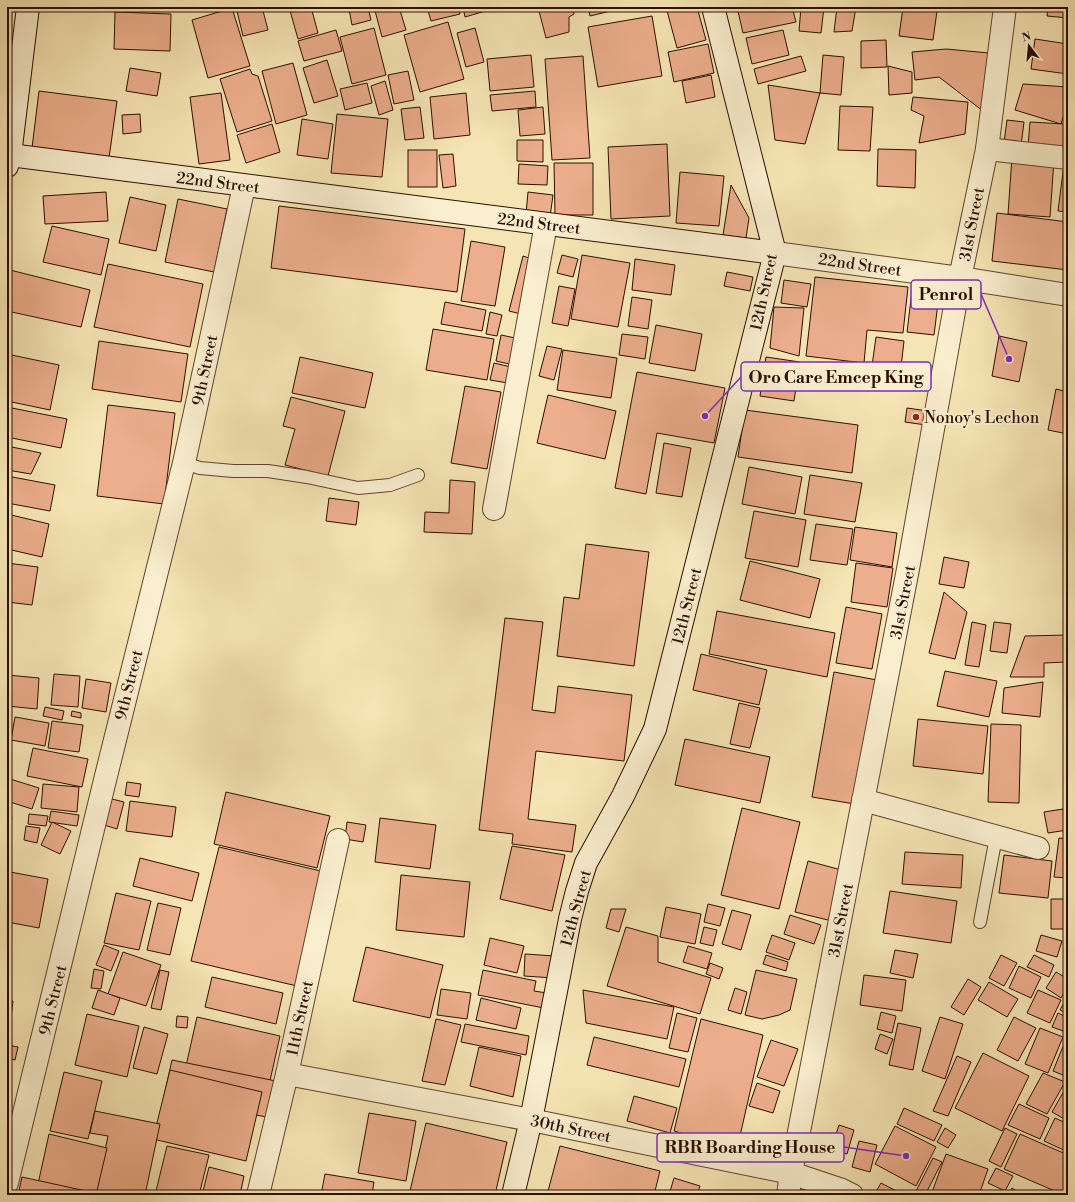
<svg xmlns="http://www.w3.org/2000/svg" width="1075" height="1202" viewBox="0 0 1075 1202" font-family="'Libre Bodoni',serif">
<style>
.building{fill:#ecae8c;stroke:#2c0e02}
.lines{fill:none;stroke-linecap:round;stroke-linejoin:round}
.lane-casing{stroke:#5e442e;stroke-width:14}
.street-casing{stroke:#5e442e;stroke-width:24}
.secondary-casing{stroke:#2c0e02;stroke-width:24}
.lane{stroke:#f9eece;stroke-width:12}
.street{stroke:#f9eece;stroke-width:22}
.secondary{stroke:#f9eece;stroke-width:22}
.poi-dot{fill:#8f2418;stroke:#f9eece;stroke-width:1.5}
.labels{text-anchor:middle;stroke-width:4;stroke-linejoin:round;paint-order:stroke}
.street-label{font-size:16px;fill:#2c0e02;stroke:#f9eece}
.poi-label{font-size:16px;fill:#2c0e02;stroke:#f9eece;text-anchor:start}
.leader{fill:none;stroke:#7b2cbf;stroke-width:1.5}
.callout-dot{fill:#7b2cbf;stroke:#f9eece;stroke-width:1.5}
.callout{fill:#f9eece;stroke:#7b2cbf;stroke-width:1.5}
.callout-label{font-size:17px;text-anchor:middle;font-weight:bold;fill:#2c0e02}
</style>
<rect width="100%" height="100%" fill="#f6e5b4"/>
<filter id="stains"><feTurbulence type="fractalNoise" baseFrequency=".005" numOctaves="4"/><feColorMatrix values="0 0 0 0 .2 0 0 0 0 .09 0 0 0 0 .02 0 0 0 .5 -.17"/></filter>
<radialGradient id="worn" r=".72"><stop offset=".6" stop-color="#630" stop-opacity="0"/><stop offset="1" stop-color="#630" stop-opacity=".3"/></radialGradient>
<g class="building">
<path d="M236,7H262L268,30L243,36Z"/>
<path d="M289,7H311L318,33L298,39Z"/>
<path d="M357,7H368L371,20L352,25L349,9Z"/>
<path d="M374,7H399L406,30L382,37Z"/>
<path d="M427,7H458L460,14L431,21Z"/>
<path d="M463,7H499L465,17Z"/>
<path d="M538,7H573L574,14L569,17V32L546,38Z"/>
<path d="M588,7H623V8L590,16Z"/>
<path d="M666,7H697L706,40L677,48Z"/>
<path d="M737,7H792L796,22L743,33Z"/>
<path d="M801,7H824L821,33L799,31Z"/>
<path d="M837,7H856L852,31L834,32Z"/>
<path d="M903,7L937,11L933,40L899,36Z"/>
<path d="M1048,7H1068V18L1047,16Z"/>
<path d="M232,8L250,66L208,78L192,20Z"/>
<path d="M115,12L171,14L170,51L114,49Z"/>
<path d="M652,16L662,76L598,87L588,27Z"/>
<path d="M448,22L464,79L420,92L404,35Z"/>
<path d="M374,28L386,75L352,84L340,37Z"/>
<path d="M475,28L484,62L466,67L457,33Z"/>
<path d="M336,30L342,51L304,61L298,41Z"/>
<path d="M783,30L789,55L752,64L746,38Z"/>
<path d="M1035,39L1068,44V74L1031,69Z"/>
<path d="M886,40L887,67L861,68V41Z"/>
<path d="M708,44L714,73L674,82L668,52Z"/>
<path d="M946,49L989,53L983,111L939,77L915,80L912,52Z"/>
<path d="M531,55L534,87L490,91L487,59Z"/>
<path d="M823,55L844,57L841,95L820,93Z"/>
<path d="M583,56L590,158L552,160L545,59Z"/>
<path d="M801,56L806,71L758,84L754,69Z"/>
<path d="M327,60L338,96L314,103L303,68Z"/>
<path d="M293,63L307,115L276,124L262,71Z"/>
<path d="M888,66L912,72V93L889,95Z"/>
<path d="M130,68L161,73L157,96L126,91Z"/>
<path d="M250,69L252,74L258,76L272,121L237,132L220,79Z"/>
<path d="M408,71L414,100L394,104L388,75Z"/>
<path d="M711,75L715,97L686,103L682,81Z"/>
<path d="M385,81L393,110L379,115L371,86Z"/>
<path d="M367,83L372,103L345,110L340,89Z"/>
<path d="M1023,84L1068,87V101L1061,124L1015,110Z"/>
<path d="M768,85L820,93L805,144L775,140Z"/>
<path d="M39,91L117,101L109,158L32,148Z"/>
<path d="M535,91L536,107L492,111L490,95Z"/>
<path d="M221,93L230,160L199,164L190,97Z"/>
<path d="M466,93L470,135L434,139L430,97Z"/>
<path d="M913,97L968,102L965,134L919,143L924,116L911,110Z"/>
<path d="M840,106L873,107L870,151L838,150Z"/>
<path d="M420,107L424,138L405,140L401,109Z"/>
<path d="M543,107L545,134L520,136L518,110Z"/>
<path d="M140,114L141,132L123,134L122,115Z"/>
<path d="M337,114L388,119L382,177L331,173Z"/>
<path d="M302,119L333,124L328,159L297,155Z"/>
<path d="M1007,120L1024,122L1021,146L1004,143Z"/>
<path d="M1030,122L1064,124V149L1028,147Z"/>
<path d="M272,124L280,152L246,163L237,135Z"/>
<path d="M517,140H543V162L517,161Z"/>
<path d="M667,144L670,216L611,219L608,147Z"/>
<path d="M878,149L916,150L915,188L877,186Z"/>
<rect x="408" y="150" width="29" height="37"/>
<path d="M453,154L456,186L443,188L439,155Z"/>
<path d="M1012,157L1054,160L1050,217L1008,214Z"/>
<path d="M554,163H593V215H555Z"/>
<path d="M519,164L548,166L547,185L518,184Z"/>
<path d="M1064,164L1068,165V212L1058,211Z"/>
<path d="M680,172L724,176L719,226L676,223Z"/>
<path d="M731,185L749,218L746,238L723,235Z"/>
<path d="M106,192L108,221L45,224L43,196Z"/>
<path d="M528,192L553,195L550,217L526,214Z"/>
<path d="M130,197L166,205L156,251L119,243Z"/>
<path d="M178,199L227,209L214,272L165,262Z"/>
<path d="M279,206L465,229L457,292L271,268Z"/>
<path d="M997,213L1068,222V270L992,261Z"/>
<path d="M52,226L109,239L101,275L43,262Z"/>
<path d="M471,241L505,247L495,306L461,301Z"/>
<path d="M562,255L578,259L573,277L557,273Z"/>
<path d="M582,255L630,263L618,327L571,319Z"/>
<path d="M523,256L535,260L521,314L509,311Z"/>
<path d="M635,259L675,265L671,295L632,290Z"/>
<path d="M108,264L203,284L190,347L94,327Z"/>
<path d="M10,270L90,290L81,327L7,311V283Z"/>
<path d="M727,272L753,277L750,291L724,286Z"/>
<path d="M815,277L908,287L903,333L867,330L864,363L806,356Z"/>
<path d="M784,280L811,284L807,307L781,303Z"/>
<path d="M559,286L575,289L568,326L552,323Z"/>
<path d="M912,291L939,295L934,335L907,332Z"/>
<path d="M632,297L652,300L648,329L628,326Z"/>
<path d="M445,302L486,310L482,331L441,324Z"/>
<path d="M774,307L804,308L799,356L770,348Z"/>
<path d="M490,312L502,315L497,336L486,334Z"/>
<path d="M656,325L702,334L695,371L649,363Z"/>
<path d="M433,329L494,339L487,380L426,370Z"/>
<path d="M622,334L648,337L645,359L619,355Z"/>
<path d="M501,335L520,339L514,365L496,361Z"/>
<path d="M999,336L1027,342L1019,382L992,376Z"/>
<path d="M876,337L904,341L900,376L871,373Z"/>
<path d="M99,341L188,354L181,402L92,389Z"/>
<path d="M547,346L562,349L554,380L539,376Z"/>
<path d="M563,350L617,358L611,398L557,390Z"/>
<path d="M7,354L59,365L50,410L7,401Z"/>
<path d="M300,357L373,373L365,408L292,393Z"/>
<path d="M766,357L800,362L794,401L760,396Z"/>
<path d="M494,363L511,367L508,383L490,380Z"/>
<path d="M637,372L725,388L714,443L657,433L646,494L615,488Z"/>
<path d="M465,386L501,392L487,469L451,463Z"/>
<path d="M1056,389L1068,392V434L1048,430Z"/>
<path d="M548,395L616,411L605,459L537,443Z"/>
<path d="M291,397L345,411L328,476L285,465L295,429L283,426Z"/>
<path d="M108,405L175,413L164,504L97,496Z"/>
<path d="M7,407L67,419L61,448L7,437Z"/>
<path d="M907,408L928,411L926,425L905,422Z"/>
<path d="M745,410L858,425L852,473L738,457Z"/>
<path d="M664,443L691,448L682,497L656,493Z"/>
<path d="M7,446L41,453L31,474L7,470Z"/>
<path d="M749,467L802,477L795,514L742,504Z"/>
<path d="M810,475L862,483L855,522L804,514Z"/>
<path d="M7,476L55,485L50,511L7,503Z"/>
<path d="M450,480L475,482L472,534L424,532L425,512L449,513Z"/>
<path d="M329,498L359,502L356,525L326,521Z"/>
<path d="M754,511L806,520L798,567L745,558Z"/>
<path d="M7,514L49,524L42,557L7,549Z"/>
<path d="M816,524L853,529L847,565L810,560Z"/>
<path d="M855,527L897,533L892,567L850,560Z"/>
<path d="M586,544L649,552L634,666L557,656L564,597L579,599Z"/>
<path d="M944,557L969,562L964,588L939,584Z"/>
<path d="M750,561L820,579L810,618L740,600Z"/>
<path d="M7,563L38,567L32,605L7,602Z"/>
<path d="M856,563L893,568L887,607L851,602Z"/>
<path d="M944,592L967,612L955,659L929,653Z"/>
<path d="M846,607L882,614L872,669L836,663Z"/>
<path d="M717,611L835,633L827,677L709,654Z"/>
<path d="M505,618L543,622L532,710L555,713L558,686L632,695L624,761L536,751L528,819L576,825L572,852L512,844L513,834L479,830Z"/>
<path d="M972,622L986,625L979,667L965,665Z"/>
<path d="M994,622L1011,624L1007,653L990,651Z"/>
<path d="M1068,635V662L1044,663V677H1010L1025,636Z"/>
<path d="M701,654L767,670L759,705L693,690Z"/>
<path d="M945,671L997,681L989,717L937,706Z"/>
<path d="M834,672L877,680L855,804L812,797Z"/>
<path d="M54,674L80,676L78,707L51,705Z"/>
<path d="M7,675L39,678L37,709L7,706Z"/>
<path d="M86,679L111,683L106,712L82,708Z"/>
<path d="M1043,682L1040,717L1002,713L1004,688Z"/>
<path d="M739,703L760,708L750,748L730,744Z"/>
<path d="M45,707L64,711L62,720L43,716Z"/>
<path d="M72,711L81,713V718L71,716Z"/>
<path d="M7,716H11L9,741H7Z"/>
<path d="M15,717L49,723L45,746L11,740Z"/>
<path d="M918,719L988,726L983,774L913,766Z"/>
<path d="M52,721L83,725L79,752L48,748Z"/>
<path d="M991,724L1021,725L1019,803L988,802Z"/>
<path d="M685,739L770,757L760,803L675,785Z"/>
<path d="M33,748L88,759L82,787L27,776Z"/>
<path d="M7,778L39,788L32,809L7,801Z"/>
<path d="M127,782L141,784L139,797L125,795Z"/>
<path d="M43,784L79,787L77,812L41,808Z"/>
<path d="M226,792L330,816L317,868L214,844Z"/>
<path d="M108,798L124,802L117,829L101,824Z"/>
<path d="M130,801L176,807L172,837L126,831Z"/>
<path d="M742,808L800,822L779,909L721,895Z"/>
<path d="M1063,809L1067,830L1048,833L1044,812Z"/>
<path d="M51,811L79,815L77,826L49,822Z"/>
<path d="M29,814L48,816L46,826L28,824Z"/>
<path d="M7,816L12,818L7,834Z"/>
<path d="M380,818L436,825L430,869L375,862Z"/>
<path d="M52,822L71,831L60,854L41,845Z"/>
<path d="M347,822L366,825L363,842L345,839Z"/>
<path d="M26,826L40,828L37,843L24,840Z"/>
<path d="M1059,838L1068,839V878L1054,877Z"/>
<path d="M512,846L565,855L552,911L500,899Z"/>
<path d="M219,847L325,872L297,986L191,961Z"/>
<path d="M7,848L12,851L7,864Z"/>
<path d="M905,852L963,855L961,888L902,884Z"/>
<path d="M1004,855L1052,861L1048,898L999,893Z"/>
<path d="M140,858L199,873L192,901L133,886Z"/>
<path d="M808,861L845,871L832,921L795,912Z"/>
<path d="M10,872L48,879L39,928L7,922V886Z"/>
<path d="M401,875L470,882L464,937L396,930Z"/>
<path d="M890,891L957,901L951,943L883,933Z"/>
<path d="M116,893L151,901L139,950L104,943Z"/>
<path d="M1051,899H1067L1066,929H1051Z"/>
<path d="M158,903L181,908L170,955L147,950Z"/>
<path d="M708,904L725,908L720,926L704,922Z"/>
<path d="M666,907L701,914L695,944L660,937Z"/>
<path d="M611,909H626L619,932L606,928Z"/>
<path d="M732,910L751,915L741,950L722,944Z"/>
<path d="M790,915L821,925L814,944L784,934Z"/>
<path d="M626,927L658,936V962L711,978L700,1014L607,986Z"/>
<path d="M704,927L717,930L713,946L700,943Z"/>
<path d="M772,935L795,943L789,960L766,952Z"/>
<path d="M1041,935L1062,941L1057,957L1036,951Z"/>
<path d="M490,938L524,946L517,973L484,965Z"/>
<path d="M104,945L119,951L111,971L96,965Z"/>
<path d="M688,946L712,953L707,969L683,962Z"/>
<path d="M366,947L443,965L430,1018L353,1001Z"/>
<path d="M895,950L918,954L913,978L890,973Z"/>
<path d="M123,952L161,965L146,1006L108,994Z"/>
<path d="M525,954L555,956L554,978L524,976Z"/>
<path d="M766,955L788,962L786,971L763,964Z"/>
<path d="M1001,955L1017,963L1004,986L989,978Z"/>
<path d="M1034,955L1054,965L1049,977L1027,967Z"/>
<path d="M710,963L723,968L719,979L706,974Z"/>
<path d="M1019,966L1041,977L1031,998L1009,988Z"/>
<path d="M94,969L104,971L101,989L91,988Z"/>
<path d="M160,970L169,972L161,1010L151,1008Z"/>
<path d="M483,970L536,981L534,991L547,993L544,1008L478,995Z"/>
<path d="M756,970L797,979L790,1010L779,1015L762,1019L745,1015Z"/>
<path d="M1056,972L1068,979V986L1061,998L1046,988Z"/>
<path d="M864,975L906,980L902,1011L860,1005Z"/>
<path d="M212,977L283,993L276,1024L205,1007Z"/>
<path d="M968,979L981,987L964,1015L951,1007Z"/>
<path d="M989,982L1018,999L1007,1017L978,1000Z"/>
<path d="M735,988L747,992L741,1014L728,1010Z"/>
<path d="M441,989L471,993L467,1019L437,1015Z"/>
<path d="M98,990L120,998L114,1015L92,1008Z"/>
<path d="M583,990L674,1007L667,1039L586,1023Z"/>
<path d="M1038,990L1061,1000L1050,1023L1027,1013Z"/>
<path d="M1067,997L1068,998V1014L1060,1010Z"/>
<path d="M481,998L521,1008L516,1029L476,1020Z"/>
<path d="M7,1001H13L8,1041L7,1040Z"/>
<path d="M881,1012L896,1016L892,1033L877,1029Z"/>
<path d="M677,1013L697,1018L688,1052L669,1048Z"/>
<path d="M1058,1013L1068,1018V1029L1066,1032L1052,1027Z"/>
<path d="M87,1014L139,1026L127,1077L75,1065Z"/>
<path d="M177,1016L188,1017L187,1028L176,1027Z"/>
<path d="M197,1017L280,1036L269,1085L186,1066Z"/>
<path d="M940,1017L963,1024L945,1079L922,1071Z"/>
<path d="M1014,1017L1036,1028L1018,1061L997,1050Z"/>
<path d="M436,1019L461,1025L445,1085L422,1081Z"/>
<path d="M701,1019L763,1035L737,1149L674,1131Z"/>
<path d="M898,1023L921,1028L913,1070L889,1065Z"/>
<path d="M465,1024L529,1036L526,1055L461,1042Z"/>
<path d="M144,1027L168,1034L157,1074L133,1068Z"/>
<path d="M1040,1028L1063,1037L1048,1073L1025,1064Z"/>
<path d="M880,1034L893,1039L887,1054L875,1049Z"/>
<path d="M594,1037L686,1059L679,1087L587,1065Z"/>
<path d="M1066,1039L1068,1040V1077L1053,1071Z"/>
<path d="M771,1040L798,1049L784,1086L757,1077Z"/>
<path d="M7,1045L18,1047L15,1060L7,1058Z"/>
<path d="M479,1047L521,1056L513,1097L470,1086Z"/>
<path d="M983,1053L1029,1076L1002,1131L955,1108Z"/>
<path d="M957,1056L971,1062L948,1116L933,1111Z"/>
<path d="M172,1060L281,1082L271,1118L164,1096Z"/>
<path d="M170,1070L262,1092L246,1161L153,1139Z"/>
<path d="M64,1072L102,1081L88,1139L50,1131Z"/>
<path d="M1043,1073L1065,1082L1047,1114L1026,1104Z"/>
<path d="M757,1083L780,1091L773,1113L749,1106Z"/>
<path d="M1068,1084V1116L1066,1120L1052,1112Z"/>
<path d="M634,1096L677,1108L670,1133L627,1121Z"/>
<path d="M1019,1104L1049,1118L1040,1139L1008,1125Z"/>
<path d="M904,1108L942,1125L934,1141L897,1124Z"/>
<path d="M95,1111L160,1124L145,1195L96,1194L108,1136L90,1133Z"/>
<path d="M369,1113L416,1121L406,1181L358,1173Z"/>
<path d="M1055,1118L1068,1124V1152L1044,1141Z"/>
<path d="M426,1123L507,1142L495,1195H429L410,1191Z"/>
<path d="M839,1125L854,1130L847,1154L831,1150Z"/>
<path d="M895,1126L936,1147L916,1186L875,1164Z"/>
<path d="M945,1128L956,1135L948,1148L937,1142Z"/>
<path d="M1005,1128L1017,1134L1001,1167L989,1161Z"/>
<path d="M49,1134L107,1148L96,1195H87L38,1184Z"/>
<path d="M1020,1134L1068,1155V1195H1064L1004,1169Z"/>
<path d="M859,1141L877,1145L870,1172L852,1167Z"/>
<path d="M167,1146L209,1155L199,1195H155Z"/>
<path d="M560,1146L660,1171L654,1195H547Z"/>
<path d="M946,1154L988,1169L979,1195H931Z"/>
<path d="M933,1158L942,1162L925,1195H914Z"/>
<path d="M209,1167L244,1176L240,1195H202Z"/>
<path d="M996,1168L1013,1176L1005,1191L988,1183Z"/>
<path d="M325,1174L374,1182L372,1195H321Z"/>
<path d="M22,1177L86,1191L85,1195H18Z"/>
<path d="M674,1178L700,1186L697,1195H669Z"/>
<path d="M881,1183L904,1195H874Z"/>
<path d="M1012,1188L1022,1195H1008Z"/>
<path d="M89,1190L111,1195H87Z"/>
<path d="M390,1191L412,1195H390Z"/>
</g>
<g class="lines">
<defs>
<g id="lane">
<path d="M184,463L200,468L233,471H268L307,477L358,488L390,485L418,475"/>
<path d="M980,922L996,837"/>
</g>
<g id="street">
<path d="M987,149L1068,158"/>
<path d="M775,253L960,278L1068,295"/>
<path d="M494,509L546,224"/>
<path d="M863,800L1038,848"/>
<path d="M287,1074L531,1120L791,1173L842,1190L852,1195"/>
<path d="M7,1183L106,776L184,463L244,186"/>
<path d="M258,1195L287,1074L338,840"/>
<path d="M788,1195L791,1173L908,569L960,278L987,149L1005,7"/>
</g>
<g id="secondary">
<path d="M10,155L775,253"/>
<path d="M7,166L10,155L28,7"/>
<path d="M513,1195L531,1120L570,919L577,891L586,863L623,796L655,729L775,253L713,7"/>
</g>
</defs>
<use href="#lane" class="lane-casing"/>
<use href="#street" class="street-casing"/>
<use href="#secondary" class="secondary-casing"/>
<use href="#lane" class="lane"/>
<use href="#street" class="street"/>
<use href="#secondary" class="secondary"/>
</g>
<circle class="poi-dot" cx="916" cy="417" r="4"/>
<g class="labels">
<g class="street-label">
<text transform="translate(218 182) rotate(7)" y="6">22nd Street</text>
<text transform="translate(539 223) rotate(7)" y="6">22nd Street</text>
<text transform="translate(971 224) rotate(-79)" y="6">31st Street</text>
<text transform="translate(860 264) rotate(8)" y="6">22nd Street</text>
<text transform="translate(763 292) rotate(-78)" y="6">12th Street</text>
<text transform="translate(204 370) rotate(-78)" y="6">9th Street</text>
<text transform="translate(902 602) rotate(-79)" y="6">31st Street</text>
<text transform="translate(686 606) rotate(-76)" y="6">12th Street</text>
<text transform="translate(128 685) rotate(-76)" y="6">9th Street</text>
<text transform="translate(575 908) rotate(-75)" y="6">12th Street</text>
<text transform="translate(840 920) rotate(-79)" y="6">31st Street</text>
<text transform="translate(52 1000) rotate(-76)" y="6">9th Street</text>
<text transform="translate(299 1018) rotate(-78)" y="6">11th Street</text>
<text transform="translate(571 1128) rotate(12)" y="6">30th Street</text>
</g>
<g class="poi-label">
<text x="924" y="423">Nonoy's Lechon</text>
</g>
</g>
<path class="leader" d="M1009 359L981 294M705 416L741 377M906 1156L844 1147"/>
<g class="callout-dot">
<circle cx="1009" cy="359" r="4"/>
<circle cx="705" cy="416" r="4"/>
<circle cx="906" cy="1156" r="4"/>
</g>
<g class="callout">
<rect x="911" y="280" width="70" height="29" rx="4"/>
<rect x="741" y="362" width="190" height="29" rx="4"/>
<rect x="657" y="1133" width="187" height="29" rx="4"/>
</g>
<g class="callout-label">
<text x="946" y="300">Penrol</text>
<text x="836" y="383">Oro Care Emcep King</text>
<text x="750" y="1153">RBR Boarding House</text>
</g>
<rect width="1075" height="1202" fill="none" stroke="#f6e5b4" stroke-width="24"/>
<rect x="8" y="8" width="1059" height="1186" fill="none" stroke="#2c0e02" stroke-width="2"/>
<rect x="12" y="12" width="1051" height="1178" fill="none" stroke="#2c0e02"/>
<g transform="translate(1029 46) rotate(344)" stroke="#f9eece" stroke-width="3" paint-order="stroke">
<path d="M0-3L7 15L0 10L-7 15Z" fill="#2c0e02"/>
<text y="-6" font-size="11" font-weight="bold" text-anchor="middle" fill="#2c0e02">N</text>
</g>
<rect width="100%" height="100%" filter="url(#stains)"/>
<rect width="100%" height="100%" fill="url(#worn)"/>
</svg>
